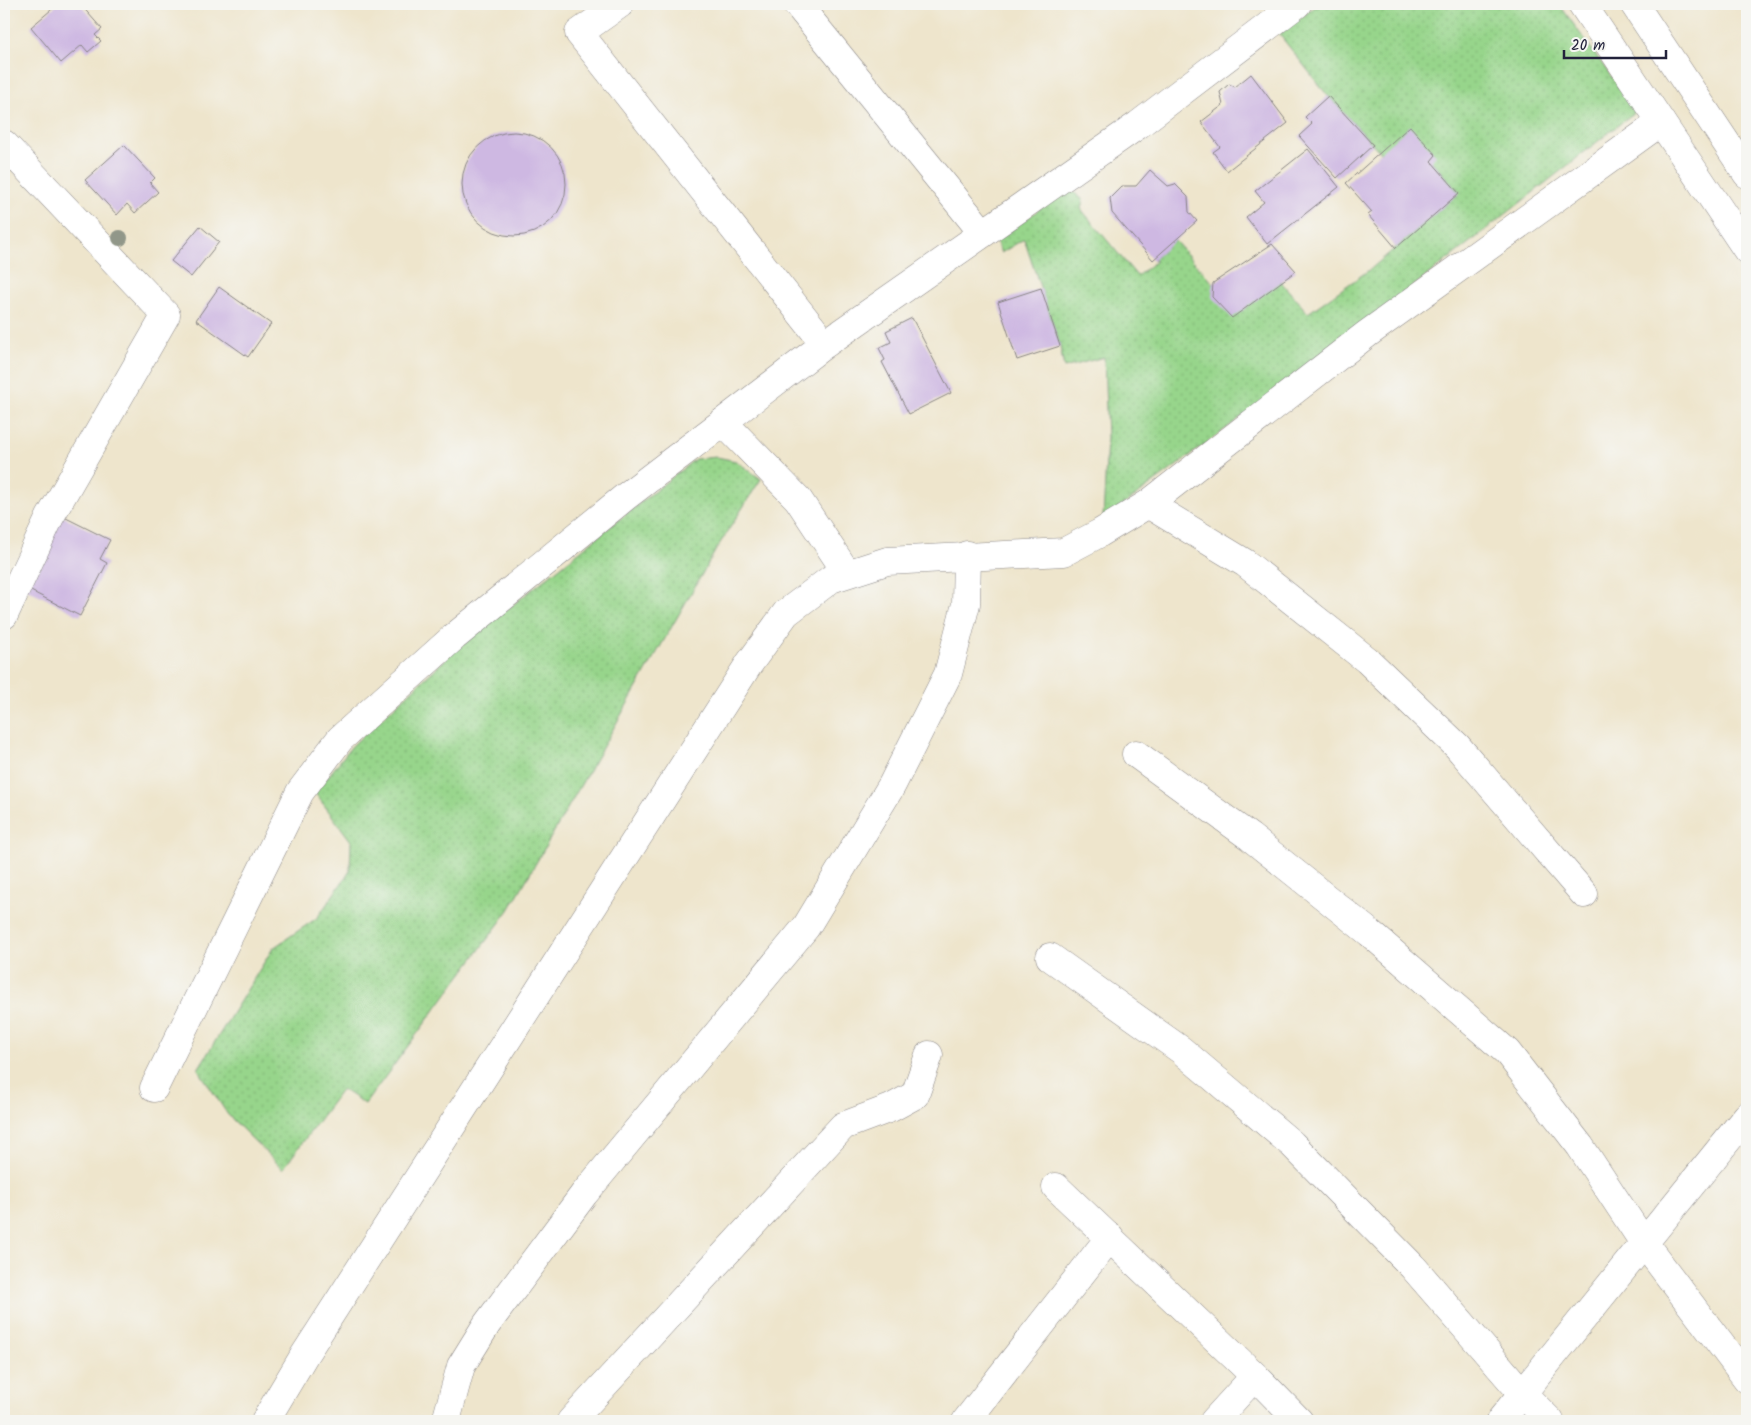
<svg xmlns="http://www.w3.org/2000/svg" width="1751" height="1425" viewBox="0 0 1751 1425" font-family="Kalam,sans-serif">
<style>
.grass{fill:url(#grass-dots);stroke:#5c7c63}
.building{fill:#ceb8e2}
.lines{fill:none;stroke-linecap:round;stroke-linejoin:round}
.street-casing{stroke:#888484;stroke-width:29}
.secondary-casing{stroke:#888484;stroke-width:29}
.highway-casing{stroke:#888484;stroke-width:29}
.street{stroke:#fff;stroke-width:28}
.secondary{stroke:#fff;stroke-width:28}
.highway{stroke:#fff;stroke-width:28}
.tree{fill:#919789}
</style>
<defs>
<pattern id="grass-dots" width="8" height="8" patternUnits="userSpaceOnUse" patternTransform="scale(1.25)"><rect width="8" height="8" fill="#97d58b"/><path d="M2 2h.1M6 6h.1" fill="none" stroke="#82b779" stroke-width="1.8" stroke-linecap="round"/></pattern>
</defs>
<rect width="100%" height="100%" fill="#f6f6f2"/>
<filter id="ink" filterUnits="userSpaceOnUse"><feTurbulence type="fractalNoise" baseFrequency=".02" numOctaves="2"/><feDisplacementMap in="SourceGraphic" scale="10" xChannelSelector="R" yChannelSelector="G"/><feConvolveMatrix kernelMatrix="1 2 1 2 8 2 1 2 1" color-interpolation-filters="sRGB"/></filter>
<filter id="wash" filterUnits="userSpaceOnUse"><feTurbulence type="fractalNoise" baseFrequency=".0096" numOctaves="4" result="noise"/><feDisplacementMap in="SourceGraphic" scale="20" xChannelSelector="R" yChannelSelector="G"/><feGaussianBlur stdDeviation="1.12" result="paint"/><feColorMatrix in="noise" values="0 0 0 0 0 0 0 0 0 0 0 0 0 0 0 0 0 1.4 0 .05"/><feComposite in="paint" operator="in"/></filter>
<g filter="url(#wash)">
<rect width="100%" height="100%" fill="#eee5cc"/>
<g class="grass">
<path d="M1319,4H1559L1636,111C1461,251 1284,387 1103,520L1107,438L1104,357L1064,368L1060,346L1024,239L1001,253L996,241L1069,188L1083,200L1081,209L1137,276L1156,261L1153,260L1174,240L1213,283L1281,282L1308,313L1372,268L1459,193L1431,161L1381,153L1328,96L1279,34Z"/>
<path d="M717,457L736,461L761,479L717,548L509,910L365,1104L342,1089L283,1169L228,1115L198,1069L273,948L317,918L350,871L351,841L315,793L352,746L449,656L695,459Z"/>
</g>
<g id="blocks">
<g class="building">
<path d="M58,4H80L102,29L95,35L101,41L88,52L82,45L61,63L31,27Z"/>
<path d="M1251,74L1288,123L1227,171L1213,152L1220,147L1201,122L1223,105L1220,92L1229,84L1235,87Z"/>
<path d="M1328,96L1373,145L1337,178L1299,136L1312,124L1305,117Z"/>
<path d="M1410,126L1436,155L1431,161L1459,193L1396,248L1368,215L1372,212L1346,183Z"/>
<circle cx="514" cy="184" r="52"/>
<path d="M124,145L155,178L150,183L158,192L135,213L127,204L117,215L85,180Z"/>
<path d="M1308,149L1339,187L1267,244L1246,217L1264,202L1255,191Z"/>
<path d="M1150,170L1168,186L1175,184L1188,197L1189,212L1197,221L1153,260L1112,213L1110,198L1122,186H1136Z"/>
<path d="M200,226L219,242L191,277L171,261Z"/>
<path d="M1272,244L1296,271L1232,318L1212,297L1213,283Z"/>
<path d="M219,287L271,324L248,357L196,320Z"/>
<path d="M1041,288L1060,346L1017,360L998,302Z"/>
<path d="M912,318L951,393L909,414L882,362L885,360L879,348L891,342L886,331Z"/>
<path d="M62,516L110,540L100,559L107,563L80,616L25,588Z"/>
</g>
</g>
</g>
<g filter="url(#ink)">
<use href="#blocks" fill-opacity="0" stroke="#888484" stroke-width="1"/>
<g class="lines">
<defs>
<g id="street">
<path d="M620,4L579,33L825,344"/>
<path d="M797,4L983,233"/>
<path d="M4,144L166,315L50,517L4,615"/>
<path d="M723,422L798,499L847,573"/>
<path d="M1148,504L1245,563L1367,660L1457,746L1584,894"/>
<path d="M1136,754L1250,837L1370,933L1507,1052L1580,1146L1644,1243L1747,1379"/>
<path d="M1050,957L1181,1050L1292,1144L1413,1267L1523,1394L1550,1421"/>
<path d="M154,1088L300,792L340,739L454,637L625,497L825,344L1138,125L1297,4"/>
<path d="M1056,1187L1255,1376L1299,1421"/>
<path d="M265,1421L305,1354L749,664L786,613L831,579L887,561L1064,552L1100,533L1148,504L1367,334L1661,122"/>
<path d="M446,1421L461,1366L487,1324L584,1194L806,927L892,785L948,674L966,604L967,555"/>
<path d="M571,1421L843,1126L891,1108L915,1095L929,1055"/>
<path d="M966,1421L1110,1237"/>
<path d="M1214,1421L1255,1376"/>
</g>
<path id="secondary" d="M1500,1421L1747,1116"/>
<g id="highway">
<path d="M1582,4L1747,250"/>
<path d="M1634,4L1747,174"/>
</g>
</defs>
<use href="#street" class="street-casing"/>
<use href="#secondary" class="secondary-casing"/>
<use href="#highway" class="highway-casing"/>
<use href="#street" class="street"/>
<use href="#secondary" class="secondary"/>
<use href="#highway" class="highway"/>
</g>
<circle class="tree" cx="120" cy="238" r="8"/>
</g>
<rect width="1751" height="1425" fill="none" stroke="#f6f6f2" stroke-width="20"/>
<path d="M1564 50v8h102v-8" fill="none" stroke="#22223b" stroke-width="2.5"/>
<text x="1571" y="50" font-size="15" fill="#22223b" stroke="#f6f6f2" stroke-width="4" paint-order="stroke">20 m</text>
</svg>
